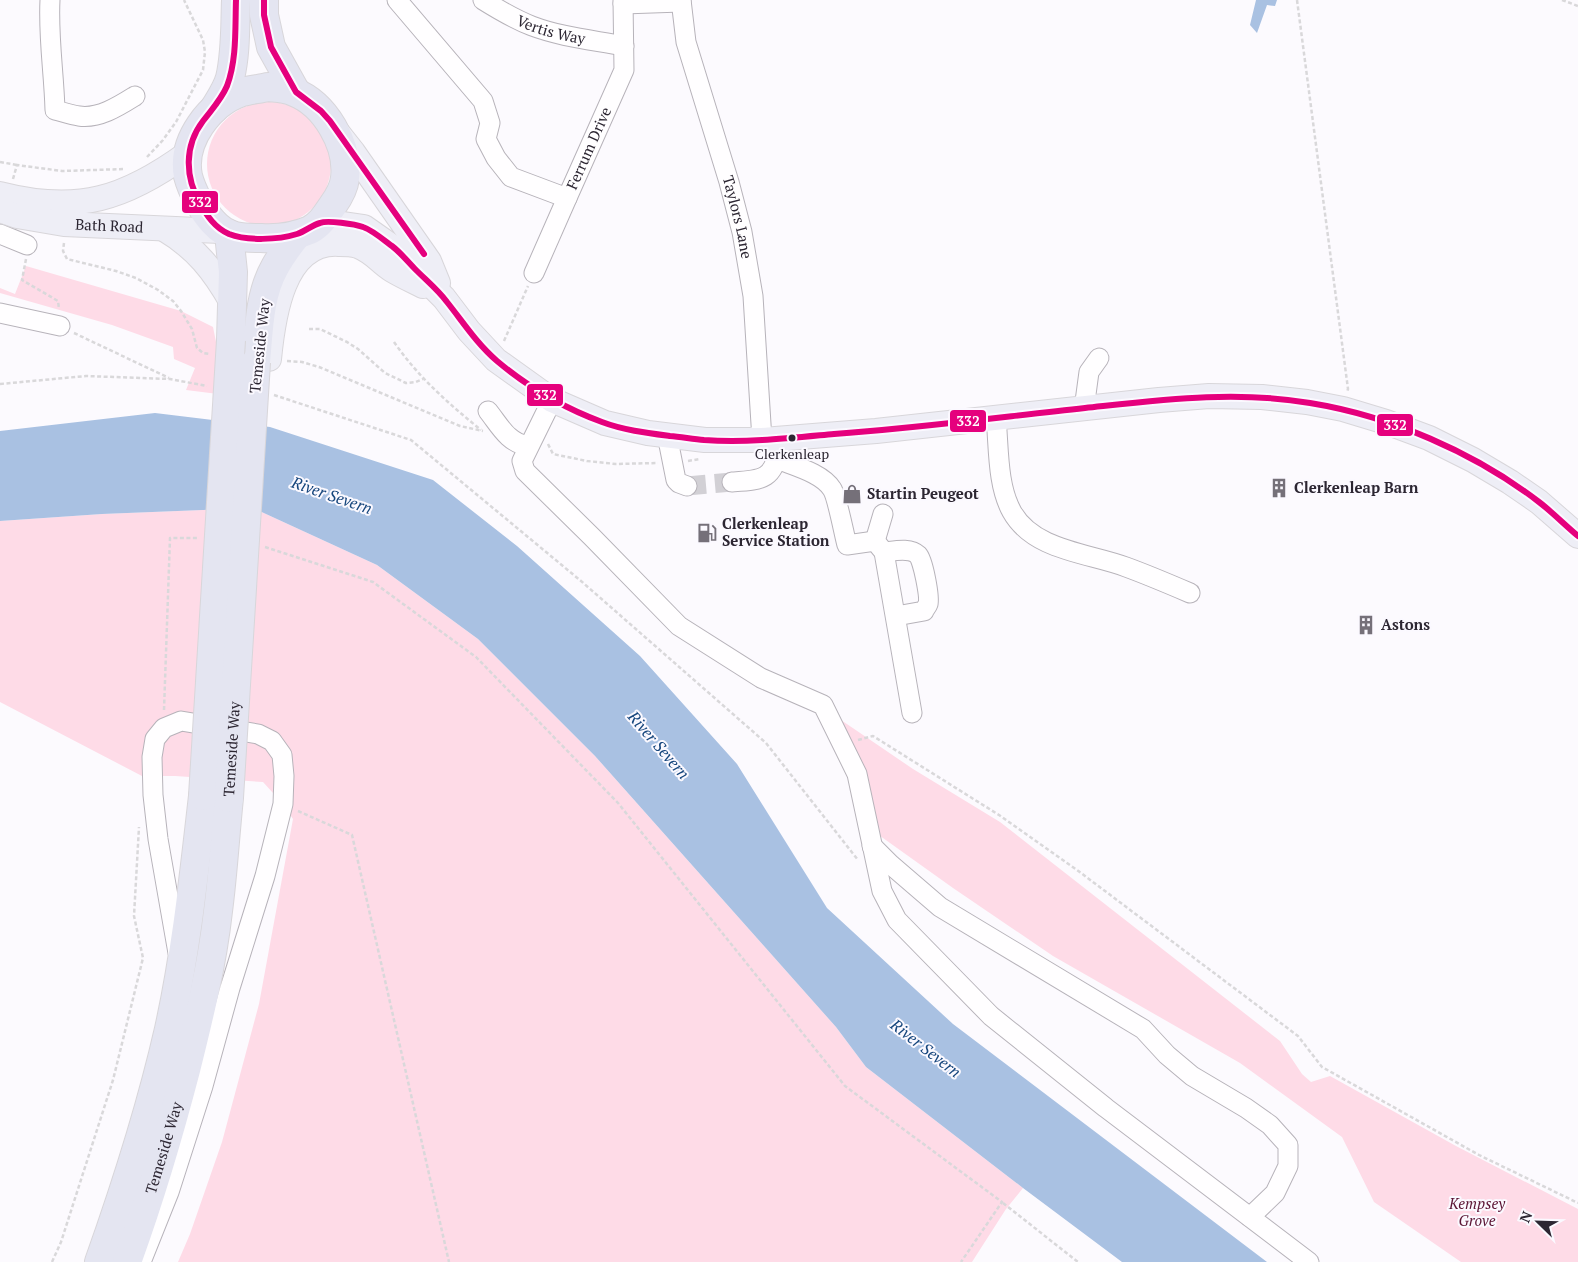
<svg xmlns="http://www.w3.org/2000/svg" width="1578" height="1262" viewBox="0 0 1578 1262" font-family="'PT Serif',serif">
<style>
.green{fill:#fedbe7}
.water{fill:#a9c1e2}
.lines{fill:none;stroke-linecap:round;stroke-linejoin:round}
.minor-tunnel{stroke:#d2d0d5;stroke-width:19;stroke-dasharray:19 9;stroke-linecap:butt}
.minor-casing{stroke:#b7b3ba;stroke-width:21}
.major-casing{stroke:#d8d6da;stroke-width:26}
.highway-casing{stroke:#d8d6da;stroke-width:30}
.path{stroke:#d9d8da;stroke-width:2.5;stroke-dasharray:4 2.5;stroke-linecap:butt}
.minor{stroke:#fffeff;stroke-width:19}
.major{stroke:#eeeef6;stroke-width:24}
.highway{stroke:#e4e5f1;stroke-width:28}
.highway-bridge-casing{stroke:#d8d6da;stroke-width:30;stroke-linecap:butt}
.highway-bridge{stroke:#e4e5f1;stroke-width:28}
.bus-1-casing{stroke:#fbf9ff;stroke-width:10}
.bus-1{stroke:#e5007d;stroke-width:6}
.bus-dot{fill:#2c2632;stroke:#fbf9ff;stroke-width:2}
.labels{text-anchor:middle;stroke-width:4;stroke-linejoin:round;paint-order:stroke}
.bus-label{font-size:14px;fill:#2c2632;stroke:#fbf9ff}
.street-label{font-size:15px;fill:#2c2632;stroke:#fbf9ff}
.poi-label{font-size:15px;font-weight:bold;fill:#2c2632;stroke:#fbf9ff;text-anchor:start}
.park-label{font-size:15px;font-style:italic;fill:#5b1434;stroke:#fbf9ff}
.water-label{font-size:16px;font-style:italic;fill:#16467d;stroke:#fbf9ff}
.line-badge{stroke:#fbf9ff;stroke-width:2}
.badge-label{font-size:14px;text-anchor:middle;font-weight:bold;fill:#fff}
</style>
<rect width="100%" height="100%" fill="#fcfafe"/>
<g class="green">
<circle cx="269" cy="164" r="62"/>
<path d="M26,266L181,311L213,327L217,347L218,394L186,390L195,368L174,359L173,347L112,325L0,293V288L15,294Z"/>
<path d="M253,508L377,565L478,639L595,756L836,1027L866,1067L1023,1188L1006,1209L972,1262H178L190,1234L222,1142L259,1004L293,819L283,804L263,782L175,776H142L0,702V521L102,514Z"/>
<path d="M841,720L913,769L1000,822L1280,1041L1302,1074L1311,1082L1330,1076L1456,1146L1578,1209V1262H1461L1374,1202L1342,1137L1240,1063L1053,956L953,888L876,833L866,774Z"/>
</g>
<g class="water">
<path d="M1256,0H1277L1275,6L1267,5L1257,33L1250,25Z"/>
<path d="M155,413L270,427L433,480L517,546L640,656L737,764L827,908L953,1024L1267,1262H1122L1023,1188L866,1067L836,1027L595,756L478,639L377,565L253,508L102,514L0,521V431Z"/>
</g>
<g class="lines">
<path class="minor-tunnel" d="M687,486L732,482"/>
<defs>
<g id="minor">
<path d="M50,0C48,37 54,73 55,110C63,112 71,115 79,116C99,119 119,106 135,96"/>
<path id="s1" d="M397,0L483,101L490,123L486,139L496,158L511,177L567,198L624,70L623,0"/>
<path id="s2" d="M483,0C499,10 514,19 532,26C561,37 593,40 624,46"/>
<path id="s3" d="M681,0L686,42L729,182L742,232L753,296L762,440"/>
<path d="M623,4L681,2"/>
<path d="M0,234L27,245"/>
<path d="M534,273L567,198"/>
<path d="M0,313L60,326"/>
<path d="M552,400L522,461L525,471L592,537L679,626L761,678L823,705L857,774L882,891L897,920L991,1016L1106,1108L1309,1262"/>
<path d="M1084,409L1089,372L1099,358"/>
<path d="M488,411C500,426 508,443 528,446"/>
<path d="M996,418C999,448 997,485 1012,512C1034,551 1089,553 1126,567C1148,575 1169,584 1190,593"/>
<path d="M667,435L676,480L679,483L687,486"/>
<path d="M777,459C794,466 822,473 832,489C837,496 844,534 847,545L875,541L884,552L912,713"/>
<path d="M732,482C762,480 774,480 779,447"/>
<path d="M875,541L883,514"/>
<path d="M884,552C894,551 910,547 918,555C923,560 930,597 928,604C927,607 925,608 924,611L896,616"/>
<path d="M872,846L890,864L940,907L1143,1029L1167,1055L1192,1076L1246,1108L1270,1125L1288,1145V1166L1275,1193L1250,1217"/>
<path d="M141,1262L169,1192L203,1086L230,988L265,876L283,804L284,776L282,755L272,741L258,734L181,721L164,728L155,739L152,757L153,795L158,839L178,953"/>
</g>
<g id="major">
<path d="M338,133L353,152L429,261L438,283"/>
<path d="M0,194C78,214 125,199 188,153"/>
<path id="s4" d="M0,210L17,216L64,224L220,231"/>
<path d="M323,221L364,227L394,248L444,298L469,331L496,360L552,400L605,423L648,433L705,440H762L876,431L1159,400L1209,396L1262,397L1307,402L1343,409L1386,422L1429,438L1473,460L1510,482L1539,502L1578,536"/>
<path d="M164,229C196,248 214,271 232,303"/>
<path d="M269,359C273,318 283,240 339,244C345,244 352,244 358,246C375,253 379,262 392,270C402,276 413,281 423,286"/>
</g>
<g id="highway">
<path d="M264,0V15L271,47L296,92"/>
<path d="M268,87C277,88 286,88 294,92C325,104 349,145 345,178C344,187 338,198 333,205C326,215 321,224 310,230C294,237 278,239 261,238C242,238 227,238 213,222C202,210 192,191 188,176C181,141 210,103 242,92C250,90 259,89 268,87Z"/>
<path d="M214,109C220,99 227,89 230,78C236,53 235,26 236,0"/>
<path d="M229,234L233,272L231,340"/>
<path d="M256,362C259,331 259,295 275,267C281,256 289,245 297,235"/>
<path d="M99,1262C126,1186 151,1108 169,1029C186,952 194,874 203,796"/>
<path id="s5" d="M127,1262C150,1199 169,1135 186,1070C199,1018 212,965 218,911C223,873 225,836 229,798"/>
</g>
</defs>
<use href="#minor" class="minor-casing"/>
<use href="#major" class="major-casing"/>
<use href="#highway" class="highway-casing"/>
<g class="path">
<path d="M1297,0L1348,389L1347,392"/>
<path d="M1562,0L1578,6"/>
<path d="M147,157L163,140L176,122L203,70L205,52L203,40L184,0"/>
<path d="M0,162L17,165"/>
<path d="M13,179L17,165L62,171L125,169"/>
<path d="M64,243L63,251L67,259L116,271L136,278L158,290L173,301L181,311L192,329L197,348L203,353L210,354"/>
<path d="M26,259L22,280L58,301L59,309"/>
<path d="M309,329H320L347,342L358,349L385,373L406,383L416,382L423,379"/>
<path d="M74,333L169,378"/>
<path d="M504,341L528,286"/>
<path d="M394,342C418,377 449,404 481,430"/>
<path d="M287,361L302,362L319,367L460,426L483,431"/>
<path d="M0,384L86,376L170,379L207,386"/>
<path d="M274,395L411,440L581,581L766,743L858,860"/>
<path d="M548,444L553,454L587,461L616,464L658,463"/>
<path d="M688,461L700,459"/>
<path d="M265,547L373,582L476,657L618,803L845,1086L1002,1202L961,1262"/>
<path d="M164,710L170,538H198"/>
<path d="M858,740L873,736L999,815L1077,870L1298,1036L1322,1067L1479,1155L1578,1203"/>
<path d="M298,811L352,835L449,1262"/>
<path d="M1003,1203L1078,1262"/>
<path d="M52,1262L61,1242L113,1080L143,958L134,916L139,827"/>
</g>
<use href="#minor" class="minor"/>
<use href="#major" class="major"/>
<use href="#highway" class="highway"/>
<defs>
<g id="highway-bridge">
<path d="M203,796L231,340"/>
<path id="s6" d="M229,798L256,362"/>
</g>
</defs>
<use href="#highway-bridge" class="highway-bridge-casing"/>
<use href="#highway-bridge" class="highway-bridge"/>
<defs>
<g id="bus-1">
<path d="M236,0C235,29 237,59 227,86C221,100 212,109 203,121C184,146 185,177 200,203C207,216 215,228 229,234C247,241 278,240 297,234C306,231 312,225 320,223C327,220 355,224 363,227C372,230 384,240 392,246C401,253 408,262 416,270C427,281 438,290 447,302C463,322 477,344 497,361C528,387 564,408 602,422C623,430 647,433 670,436C681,437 693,439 704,440C748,443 791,438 834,434C918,428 1001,417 1085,408C1160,400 1235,390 1310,403C1390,416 1474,452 1539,502C1552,512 1565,525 1578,536"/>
<path d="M264,0V15L271,47L296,92L321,111L330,121L424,254"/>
</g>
</defs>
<use href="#bus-1" class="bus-1-casing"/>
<use href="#bus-1" class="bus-1"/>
</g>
<defs>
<symbol id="building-bare" viewBox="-9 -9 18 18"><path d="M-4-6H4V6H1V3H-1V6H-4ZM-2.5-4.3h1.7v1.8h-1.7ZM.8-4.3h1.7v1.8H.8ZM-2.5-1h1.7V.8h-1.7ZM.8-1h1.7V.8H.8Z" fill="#757079" stroke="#fbf9ff" stroke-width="2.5" paint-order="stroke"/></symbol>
<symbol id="shop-bare" viewBox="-9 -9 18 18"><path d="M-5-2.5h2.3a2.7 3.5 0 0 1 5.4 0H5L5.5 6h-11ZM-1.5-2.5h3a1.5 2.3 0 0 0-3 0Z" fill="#757079" stroke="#fbf9ff" stroke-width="2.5" paint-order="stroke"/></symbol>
<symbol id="fuel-bare" viewBox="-9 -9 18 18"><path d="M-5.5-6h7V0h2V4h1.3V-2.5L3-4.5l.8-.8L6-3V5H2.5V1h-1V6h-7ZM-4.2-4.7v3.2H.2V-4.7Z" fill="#757079" stroke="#fbf9ff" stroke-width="2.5" paint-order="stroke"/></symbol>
</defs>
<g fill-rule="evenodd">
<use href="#building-bare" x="1265" y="474" width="28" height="28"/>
<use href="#shop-bare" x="838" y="480" width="28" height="28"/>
<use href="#fuel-bare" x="693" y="519" width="28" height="28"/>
<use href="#building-bare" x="1352" y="611" width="28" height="28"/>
</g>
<circle class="bus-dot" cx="792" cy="438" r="4.5"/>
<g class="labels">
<g class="bus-label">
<text x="792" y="459">Clerkenleap</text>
</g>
<g class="street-label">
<text dy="5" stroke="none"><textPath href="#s2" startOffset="75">Vertis Way</textPath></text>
<text dy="5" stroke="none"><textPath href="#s1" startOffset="332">Ferrum Drive</textPath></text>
<text dy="5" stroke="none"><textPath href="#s3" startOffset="225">Taylors Lane</textPath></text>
<text dy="5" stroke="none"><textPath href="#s4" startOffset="111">Bath Road</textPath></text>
<text transform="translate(260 346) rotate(-84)" y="5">Temeside Way</text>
<text dy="5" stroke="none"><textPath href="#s6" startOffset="49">Temeside Way</textPath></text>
<text dy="5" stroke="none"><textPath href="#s5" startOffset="120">Temeside Way</textPath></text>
</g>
<g class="poi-label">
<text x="1294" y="493">Clerkenleap Barn</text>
<text x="867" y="499">Startin Peugeot</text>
<text x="722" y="529">Clerkenleap<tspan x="722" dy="17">Service Station</tspan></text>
<text x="1381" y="630">Astons</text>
</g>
<g class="park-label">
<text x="1477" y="1209">Kempsey<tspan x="1477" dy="17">Grove</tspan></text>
</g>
<g class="water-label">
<text transform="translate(332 495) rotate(19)" y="6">River Severn</text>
<text transform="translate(659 745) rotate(49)" y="6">River Severn</text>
<text transform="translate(926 1048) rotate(38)" y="6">River Severn</text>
</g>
</g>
<g class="line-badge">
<rect x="181" y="190" width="38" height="24" rx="5" fill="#e5007d"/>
<rect x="526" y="383" width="38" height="24" rx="5" fill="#e5007d"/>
<rect x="949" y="409" width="38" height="24" rx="5" fill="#e5007d"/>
<rect x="1376" y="413" width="38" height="24" rx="5" fill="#e5007d"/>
</g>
<g class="badge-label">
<text x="200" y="207">332</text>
<text x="545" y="400">332</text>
<text x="968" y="426">332</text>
<text x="1395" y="430">332</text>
</g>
<g transform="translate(1538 1222) rotate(293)" stroke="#fbf9ff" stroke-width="4" paint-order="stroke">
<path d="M0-4L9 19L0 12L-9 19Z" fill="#2c2632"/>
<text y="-8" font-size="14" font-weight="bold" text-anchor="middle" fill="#2c2632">N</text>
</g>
</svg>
